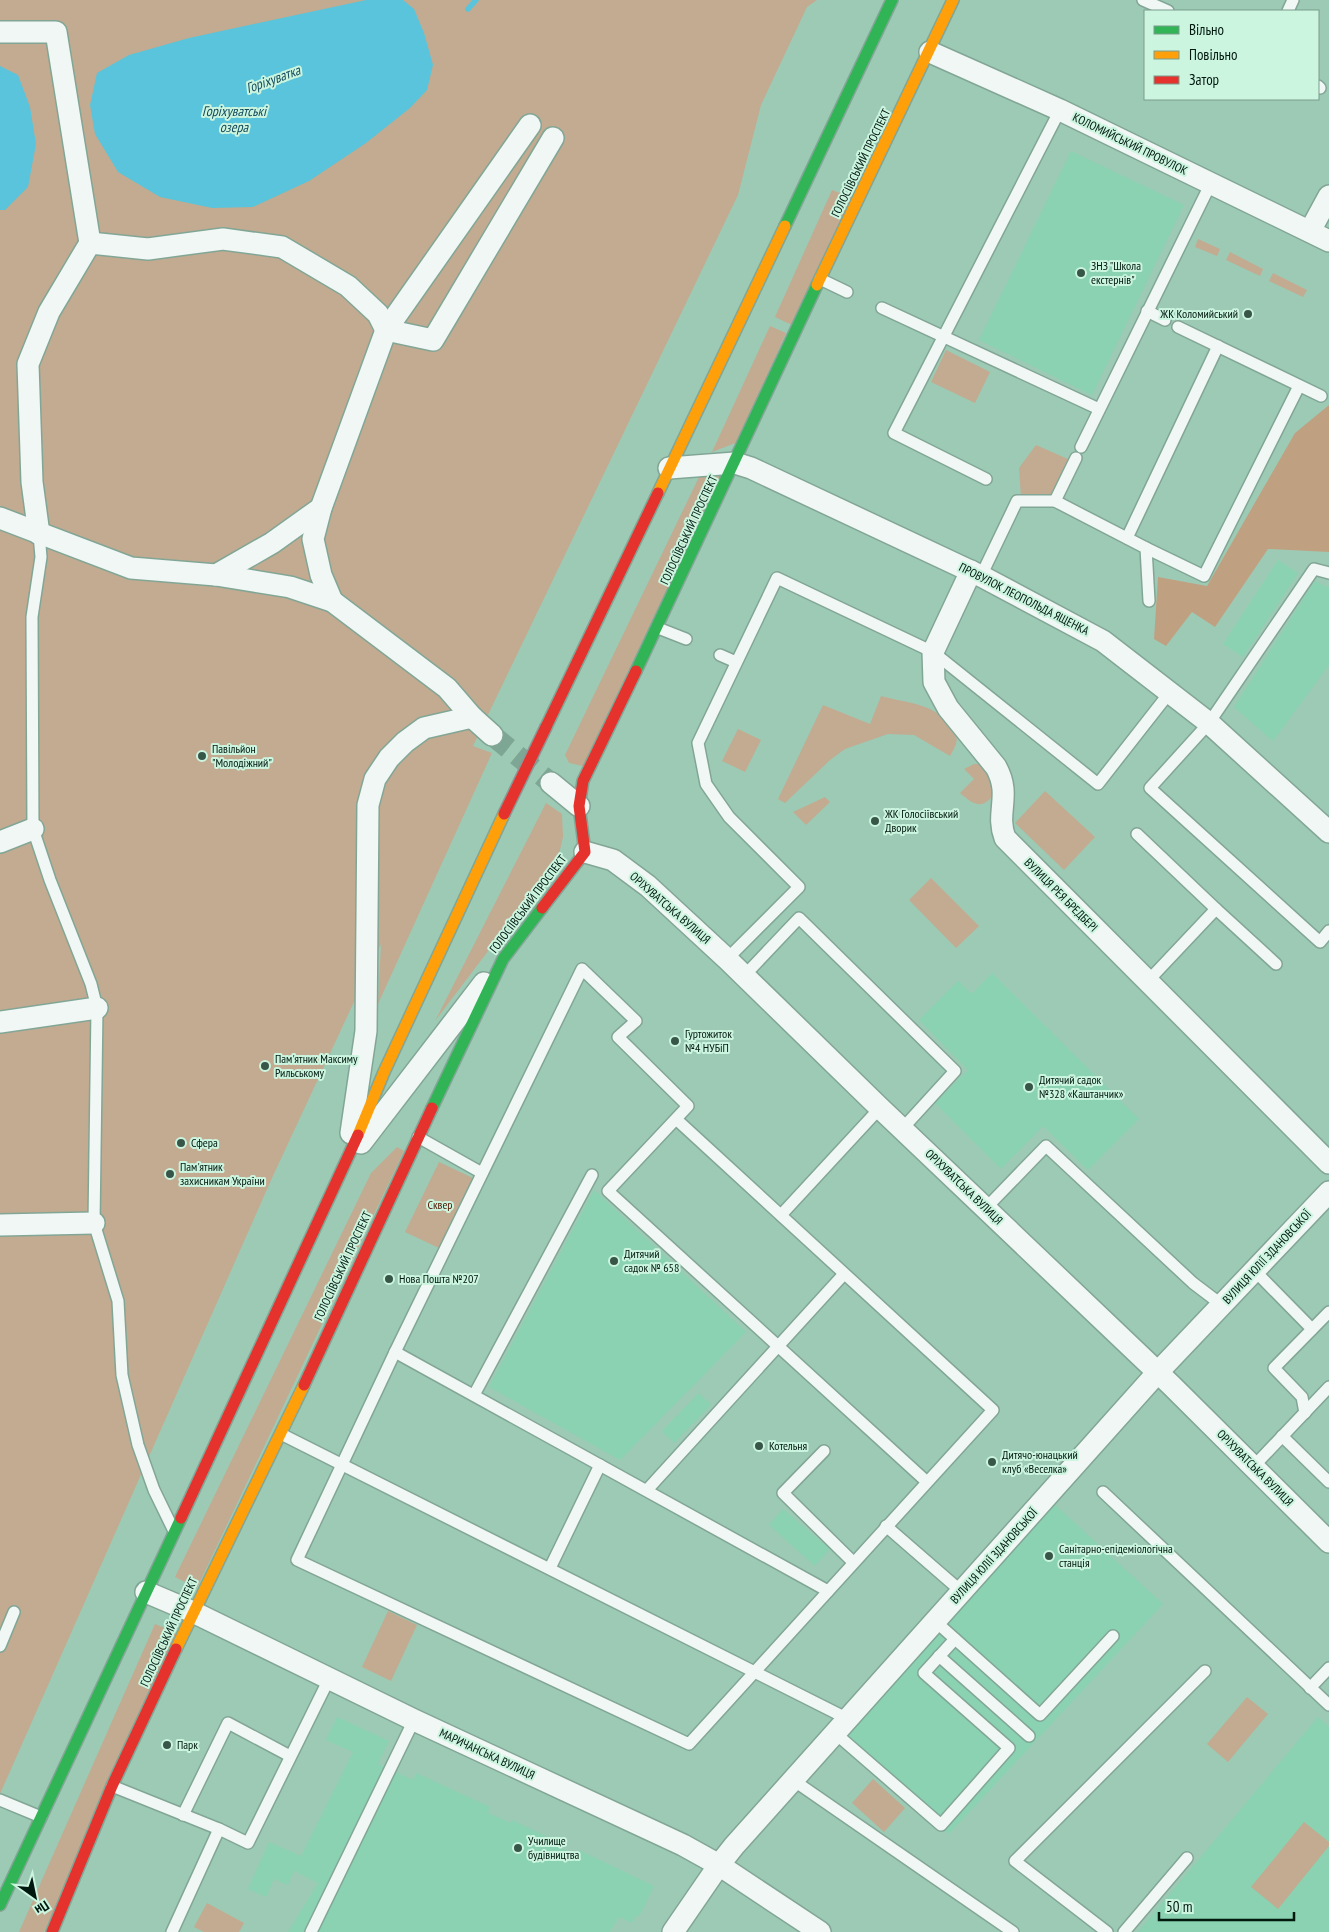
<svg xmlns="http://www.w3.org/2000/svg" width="1329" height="1932" viewBox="0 0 1329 1932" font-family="'PT Sans Narrow',sans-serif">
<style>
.built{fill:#8ad2b1}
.green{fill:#c2ab90}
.forest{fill:#bfa182}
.water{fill:#59c4db}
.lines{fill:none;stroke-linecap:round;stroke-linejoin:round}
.stream{stroke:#59c4db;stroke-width:5.5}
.street-tunnel{stroke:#7ea694;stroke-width:21;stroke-dasharray:21 11;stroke-linecap:butt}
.lane-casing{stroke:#82a696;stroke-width:14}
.street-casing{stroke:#82a696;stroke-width:24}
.fast-casing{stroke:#82a696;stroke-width:14}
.slow-casing{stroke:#82a696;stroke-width:14}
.jam-casing{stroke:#82a696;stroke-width:14}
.lane{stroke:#f0f7f4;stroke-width:11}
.street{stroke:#f0f7f4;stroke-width:21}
.fast{stroke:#30b455;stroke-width:11}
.slow{stroke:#ff9f0a;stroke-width:11}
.jam{stroke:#e5322d;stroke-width:11}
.jam-bridge-casing{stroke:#8d9695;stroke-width:14;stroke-linecap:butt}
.jam-bridge{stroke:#e5322d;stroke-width:11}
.poi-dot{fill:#375648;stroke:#ccf5e0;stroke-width:2}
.labels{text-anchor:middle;stroke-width:4;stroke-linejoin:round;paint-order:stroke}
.street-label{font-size:12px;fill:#00180e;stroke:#ccf5e0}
.poi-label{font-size:12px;fill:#00180e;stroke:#ccf5e0;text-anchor:start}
.park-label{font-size:12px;fill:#511700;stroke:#ccf5e0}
.water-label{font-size:14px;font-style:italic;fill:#144b5c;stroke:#ccf5e0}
</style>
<rect width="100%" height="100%" fill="#9dcab5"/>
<g class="built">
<path d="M1071,151L1184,205L1092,395L979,340Z"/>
<path d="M1278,560L1298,573L1243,657L1223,644Z"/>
<path d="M1315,581L1329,588V665L1273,741L1234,707Z"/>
<path d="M992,973L1139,1119L1088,1170L1043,1126L1001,1169L935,1103L968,1070L919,1020L958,981L972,994Z"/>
<path d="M594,1190L746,1332L620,1460L489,1387Z"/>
<path d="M699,1393L711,1405L674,1443L662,1431Z"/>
<path d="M1052,1502L1163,1604L949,1834L837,1739Z"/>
<path d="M783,1509L830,1549L815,1566L769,1525Z"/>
<path d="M337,1717L389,1741L378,1764L413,1780L416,1773L490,1807L488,1813L511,1823L512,1820L554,1840L552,1844L576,1855L579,1850L654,1886L639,1917L636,1915L632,1923L619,1917L610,1932H288L318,1883L294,1871L288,1885L274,1879L266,1897L248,1889L269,1842L301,1856L353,1752L326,1740Z"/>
<path d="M1318,1717L1329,1727V1932H1138Z"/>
</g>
<g class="green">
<path d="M0,0H817L807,7L761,105L738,195L473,746L492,753L378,1004L381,944L272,1178L0,1794Z"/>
<path d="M832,190L852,198L792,325L775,317Z"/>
<path d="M1198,239L1220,249L1217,256L1195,247Z"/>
<path d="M1230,252L1263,269L1260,276L1226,260Z"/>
<path d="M1273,273L1307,290L1303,297L1269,281Z"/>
<path d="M770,326L786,333L738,442L712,452Z"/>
<path d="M946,350L990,372L975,403L931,382Z"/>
<path d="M1036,445L1070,460L1053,497H1021L1019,468Z"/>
<path d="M724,470L583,766L569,763L565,755L699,477Z"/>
<path d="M881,696C906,703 933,703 949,724C959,737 959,741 950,756L914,735L888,734L845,749L830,760L785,803L778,799L823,705L870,724Z"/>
<path d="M738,729L761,740L745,772L722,761Z"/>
<path d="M974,764H982L990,772L996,792C983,810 975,806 960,793L974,779L964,769Z"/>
<path d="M1045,791L1095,837L1064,870L1015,823Z"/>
<path d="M825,797L830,802L806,825L793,812Z"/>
<path d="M546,803L562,814L563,837L558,859L435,1021Z"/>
<path d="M931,878L979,926L956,948L909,900Z"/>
<path d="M397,1147L404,1151L197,1588L175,1577L371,1173Z"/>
<path d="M439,1162L475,1179L441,1249L405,1232Z"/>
<path d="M388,1611L417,1625L391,1681L362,1667Z"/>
<path d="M155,1624L177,1633L44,1932H19Z"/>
<path d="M1247,1697L1268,1714L1228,1762L1207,1744Z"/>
<path d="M873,1779L905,1808L884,1832L852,1803Z"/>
<path d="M1304,1822L1329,1842V1846L1278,1909L1251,1887Z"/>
<path d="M207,1903L244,1923L239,1932H204L194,1927Z"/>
</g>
<path class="forest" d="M1329,405V552L1268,549L1215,627L1192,612L1166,646L1154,639L1158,577L1207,586L1295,433Z"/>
<g class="water">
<path d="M366,0H403L414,9L424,33L433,65L427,90L410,108L366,143L309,181L253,207L212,208L160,197L118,172L95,134L90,105L97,73L129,55L189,38Z"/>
<path d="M0,66L18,75L30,107L36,144L28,187L5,210H0Z"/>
</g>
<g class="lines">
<path class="stream" d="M468,9L476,0"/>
<path class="street-tunnel" d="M492,735L551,783"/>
<defs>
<g id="lane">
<path d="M1143,0L1168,11"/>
<path d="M1288,11L1293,0"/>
<path d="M1318,86L1320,88"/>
<path d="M820,279L847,292"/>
<path d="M882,308L1099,409"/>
<path d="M1147,311L1165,320"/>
<path d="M1178,327L1321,396"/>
<path d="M1081,447L1211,183"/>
<path d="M986,479L894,433L1060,110"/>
<path d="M1055,501L1076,458"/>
<path d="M39,534L41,557L32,617L33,829L50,880L91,984L97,1008L94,1223L118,1301L122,1375L138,1445L154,1490L173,1529"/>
<path d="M1127,538L1218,346"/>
<path d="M1146,548L1204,576L1299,386"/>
<path d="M1329,573L1314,569L1209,723L1150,788L1320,942L1329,931"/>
<path d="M981,576L1017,501H1055L1146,548L1149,601"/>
<path d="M658,628L686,639"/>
<path d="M720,655L736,662"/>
<path d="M1137,834L1216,909L1148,981"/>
<path d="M1216,909L1276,964"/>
<path d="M727,959L799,887L729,817L706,784L698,743L777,578L933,652L1098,784L1170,692"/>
<path d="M745,975L799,918L955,1071L903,1128"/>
<path d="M676,1119L993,1410L689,1744L297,1560L395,1352L582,969L636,1021L618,1037L688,1106L608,1191L927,1482"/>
<path d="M418,1137L482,1173"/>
<path d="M986,1208L1046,1146L1193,1283L1222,1305"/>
<path d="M781,1215L880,1108"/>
<path d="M1255,1271L1312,1329"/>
<path d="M395,1352L828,1591"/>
<path d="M474,1395L592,1175"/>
<path d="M1305,1413L1302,1397L1274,1368L1329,1312"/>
<path d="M281,1434L848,1719"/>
<path d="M1282,1436L1329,1482"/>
<path d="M824,1451L783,1493L853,1562"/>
<path d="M1254,1466L1329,1387"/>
<path d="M647,1490L844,1274"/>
<path d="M1103,1492L1329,1705"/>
<path d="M886,1526L962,1592"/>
<path d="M550,1568L600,1465"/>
<path d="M935,1621L1040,1715L1113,1636"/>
<path d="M0,1646L14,1612"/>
<path d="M939,1656L1029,1736"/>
<path d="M1310,1688L1329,1668"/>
<path d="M835,1733L941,1825L1009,1748L924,1673L955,1639"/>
<path d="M793,1780L1013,1932"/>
<path d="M112,1786L219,1829L248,1843L329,1679"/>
<path d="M0,1800L41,1817"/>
<path d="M183,1815L228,1723L290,1756"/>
<path d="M172,1932L219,1829"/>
<path d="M311,1932L414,1720"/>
<path d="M1107,1932L1015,1861L1205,1671"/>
<path d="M1124,1932L1187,1858"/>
</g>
<g id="street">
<path d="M0,32H56L90,243L49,312L28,364L32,482L39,534"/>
<path d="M930,52L1060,110L1329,241"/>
<path d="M1310,231L1329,196"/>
<path d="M90,243L148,249L223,239L282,247L348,286L378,314L386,330L433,340L553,138"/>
<path d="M669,468L735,463L751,468L981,576L1103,641L1209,723L1329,832"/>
<path d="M0,518L131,568L216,575L290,587L332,601L447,688L472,717L492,735"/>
<path d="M971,571L933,652L934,682L948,708L996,767C1012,796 995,812 1005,838L1329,1163"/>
<path d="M216,575L272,543L321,508"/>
<path d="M332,601L321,575L313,539L321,508L386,330L530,125"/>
<path d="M551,783L579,806"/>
<path d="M0,842L33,829"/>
<path d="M585,852L613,860L648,886L727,959L880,1108L1171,1385L1329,1542"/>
<path d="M0,1022L97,1008"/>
<path d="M351,1133L366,1031L368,805L375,779L389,758L405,742L424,728L472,717"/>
<path d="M361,1143L484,983"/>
<path d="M0,1225L94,1223"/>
<path d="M146,1592L193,1612L414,1720L683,1845L719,1865L820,1932"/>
<path d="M673,1932L719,1865L734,1846L1158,1372L1329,1192"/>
</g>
<g id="fast">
<path d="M785,226L892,0"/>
<path d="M636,671L817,285"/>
<path d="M432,1108L503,959L542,908"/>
<path d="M0,1905L181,1518"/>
</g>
<g id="slow">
<path d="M817,285L953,0"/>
<path d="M658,493L785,226"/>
<path d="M358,1135L384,1072L504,814"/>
<path d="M176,1649L304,1385"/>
</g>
<g id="jam">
<path d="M546,727L658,493"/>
<path d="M542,908L585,852L579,806L583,781L636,671"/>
<path d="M304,1385L432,1108"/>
<path d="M181,1518L358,1135"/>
<path d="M52,1932L112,1786L176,1649"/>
</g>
</defs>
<use href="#lane" class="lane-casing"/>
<use href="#street" class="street-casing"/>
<use href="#fast" class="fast-casing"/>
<use href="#slow" class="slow-casing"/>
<use href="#jam" class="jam-casing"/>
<use href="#lane" class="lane"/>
<use href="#street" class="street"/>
<use href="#fast" class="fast"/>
<use href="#slow" class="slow"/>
<use href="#jam" class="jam"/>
<defs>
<path id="jam-bridge" d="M504,814L546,727"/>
</defs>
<use href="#jam-bridge" class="jam-bridge-casing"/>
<use href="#jam-bridge" class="jam-bridge"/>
</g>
<g class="poi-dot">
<circle cx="1081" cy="273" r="5"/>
<circle cx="1248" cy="314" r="5"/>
<circle cx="202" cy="756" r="5"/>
<circle cx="875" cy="821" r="5"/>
<circle cx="675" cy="1041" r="5"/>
<circle cx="265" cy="1066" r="5"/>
<circle cx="1029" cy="1087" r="5"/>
<circle cx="181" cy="1143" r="5"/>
<circle cx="170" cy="1174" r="5"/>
<circle cx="614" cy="1261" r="5"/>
<circle cx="389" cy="1279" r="5"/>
<circle cx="759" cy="1446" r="5"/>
<circle cx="992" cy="1462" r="5"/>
<circle cx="1049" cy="1556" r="5"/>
<circle cx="167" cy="1745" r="5"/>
<circle cx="518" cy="1848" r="5"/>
</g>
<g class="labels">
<g class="street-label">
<text transform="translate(1130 144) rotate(26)" y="4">КОЛОМИЙСЬКИЙ ПРОВУЛОК</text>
<text transform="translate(861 163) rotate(-64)" y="4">ГОЛОСІЇВСЬКИЙ ПРОСПЕКТ</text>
<text transform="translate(689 530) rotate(-65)" y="4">ГОЛОСІЇВСЬКИЙ ПРОСПЕКТ</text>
<text transform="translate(1024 599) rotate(27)" y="4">ПРОВУЛОК ЛЕОПОЛЬДА ЯЩЕНКА</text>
<text transform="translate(1061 895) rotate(45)" y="4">ВУЛИЦЯ РЕЯ БРЕДБЕРІ</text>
<text transform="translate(528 904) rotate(-53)" y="4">ГОЛОСІЇВСЬКИЙ ПРОСПЕКТ</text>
<text transform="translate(670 908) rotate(41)" y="4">ОРІХУВАТСЬКА ВУЛИЦЯ</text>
<text transform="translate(964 1187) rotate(44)" y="4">ОРІХУВАТСЬКА ВУЛИЦЯ</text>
<text transform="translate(1267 1257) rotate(-47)" y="4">ВУЛИЦЯ ЮЛІЇ ЗДАНОВСЬКОЇ</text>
<text transform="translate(343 1266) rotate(-65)" y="4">ГОЛОСІЇВСЬКИЙ ПРОСПЕКТ</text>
<text transform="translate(1255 1468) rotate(45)" y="4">ОРІХУВАТСЬКА ВУЛИЦЯ</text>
<text transform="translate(994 1556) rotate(-48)" y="4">ВУЛИЦЯ ЮЛІЇ ЗДАНОВСЬКОЇ</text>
<text transform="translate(169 1632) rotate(-65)" y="4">ГОЛОСІЇВСЬКИЙ ПРОСПЕКТ</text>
<text transform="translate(487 1754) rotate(25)" y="4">МАРИЧАНСЬКА ВУЛИЦЯ</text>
</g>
<g class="poi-label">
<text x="1091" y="270">ЗНЗ "Школа<tspan x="1091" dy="14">екстернів"</tspan></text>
<text x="1238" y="318" text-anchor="end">ЖК Коломийський</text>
<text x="212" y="753">Павільйон<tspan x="212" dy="14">"Молодіжний"</tspan></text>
<text x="885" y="818">ЖК Голосіївський<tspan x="885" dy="14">Дворик</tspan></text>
<text x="685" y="1038">Гуртожиток<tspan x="685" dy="14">№4 НУБіП</tspan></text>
<text x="275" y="1063">Пам'ятник Максиму<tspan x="275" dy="14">Рильському</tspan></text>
<text x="1039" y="1084">Дитячий садок<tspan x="1039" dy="14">№328 «Каштанчик»</tspan></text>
<text x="191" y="1147">Сфера</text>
<text x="180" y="1171">Пам'ятник<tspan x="180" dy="14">захисникам України</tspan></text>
<text x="624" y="1258">Дитячий<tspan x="624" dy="14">садок № 658</tspan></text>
<text x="399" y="1283">Нова Пошта №207</text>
<text x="769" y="1450">Котельня</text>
<text x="1002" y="1459">Дитячо-юнацький<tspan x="1002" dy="14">клуб «Веселка»</tspan></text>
<text x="1059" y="1553">Санітарно-епідеміологічна<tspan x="1059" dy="14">станція</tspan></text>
<text x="177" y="1749">Парк</text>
<text x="528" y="1845">Училище<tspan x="528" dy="14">будівництва</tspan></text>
</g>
<g class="park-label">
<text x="440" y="1209">Сквер</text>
</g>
<g class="water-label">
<text transform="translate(273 79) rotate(-20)" y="5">Горіхуватка</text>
<text x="234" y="116">Горіхуватські<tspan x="234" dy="16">озера</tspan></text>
</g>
</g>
<rect x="1144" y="10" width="175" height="90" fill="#ccf5e0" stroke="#7a9d8c"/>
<rect x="1154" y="26" width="25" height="8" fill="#30b455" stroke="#7a9d8c"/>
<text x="1189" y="35" font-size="15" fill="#00180e">Вільно</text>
<rect x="1154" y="51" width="25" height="8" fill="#ff9f0a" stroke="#7a9d8c"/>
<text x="1189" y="60" font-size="15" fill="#00180e">Повільно</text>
<rect x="1154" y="76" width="25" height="8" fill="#e5322d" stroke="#7a9d8c"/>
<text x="1189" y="85" font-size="15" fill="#00180e">Затор</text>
<g transform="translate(35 1897) rotate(147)" stroke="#ccf5e0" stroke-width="4" paint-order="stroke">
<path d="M0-4L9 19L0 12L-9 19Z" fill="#00180e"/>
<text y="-8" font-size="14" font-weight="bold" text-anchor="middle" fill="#00180e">Пн</text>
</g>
<path d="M1159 1912v8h135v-8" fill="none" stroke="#00180e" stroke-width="2.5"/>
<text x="1166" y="1912" font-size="15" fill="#00180e" stroke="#ccf5e0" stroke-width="4" paint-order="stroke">50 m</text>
</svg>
